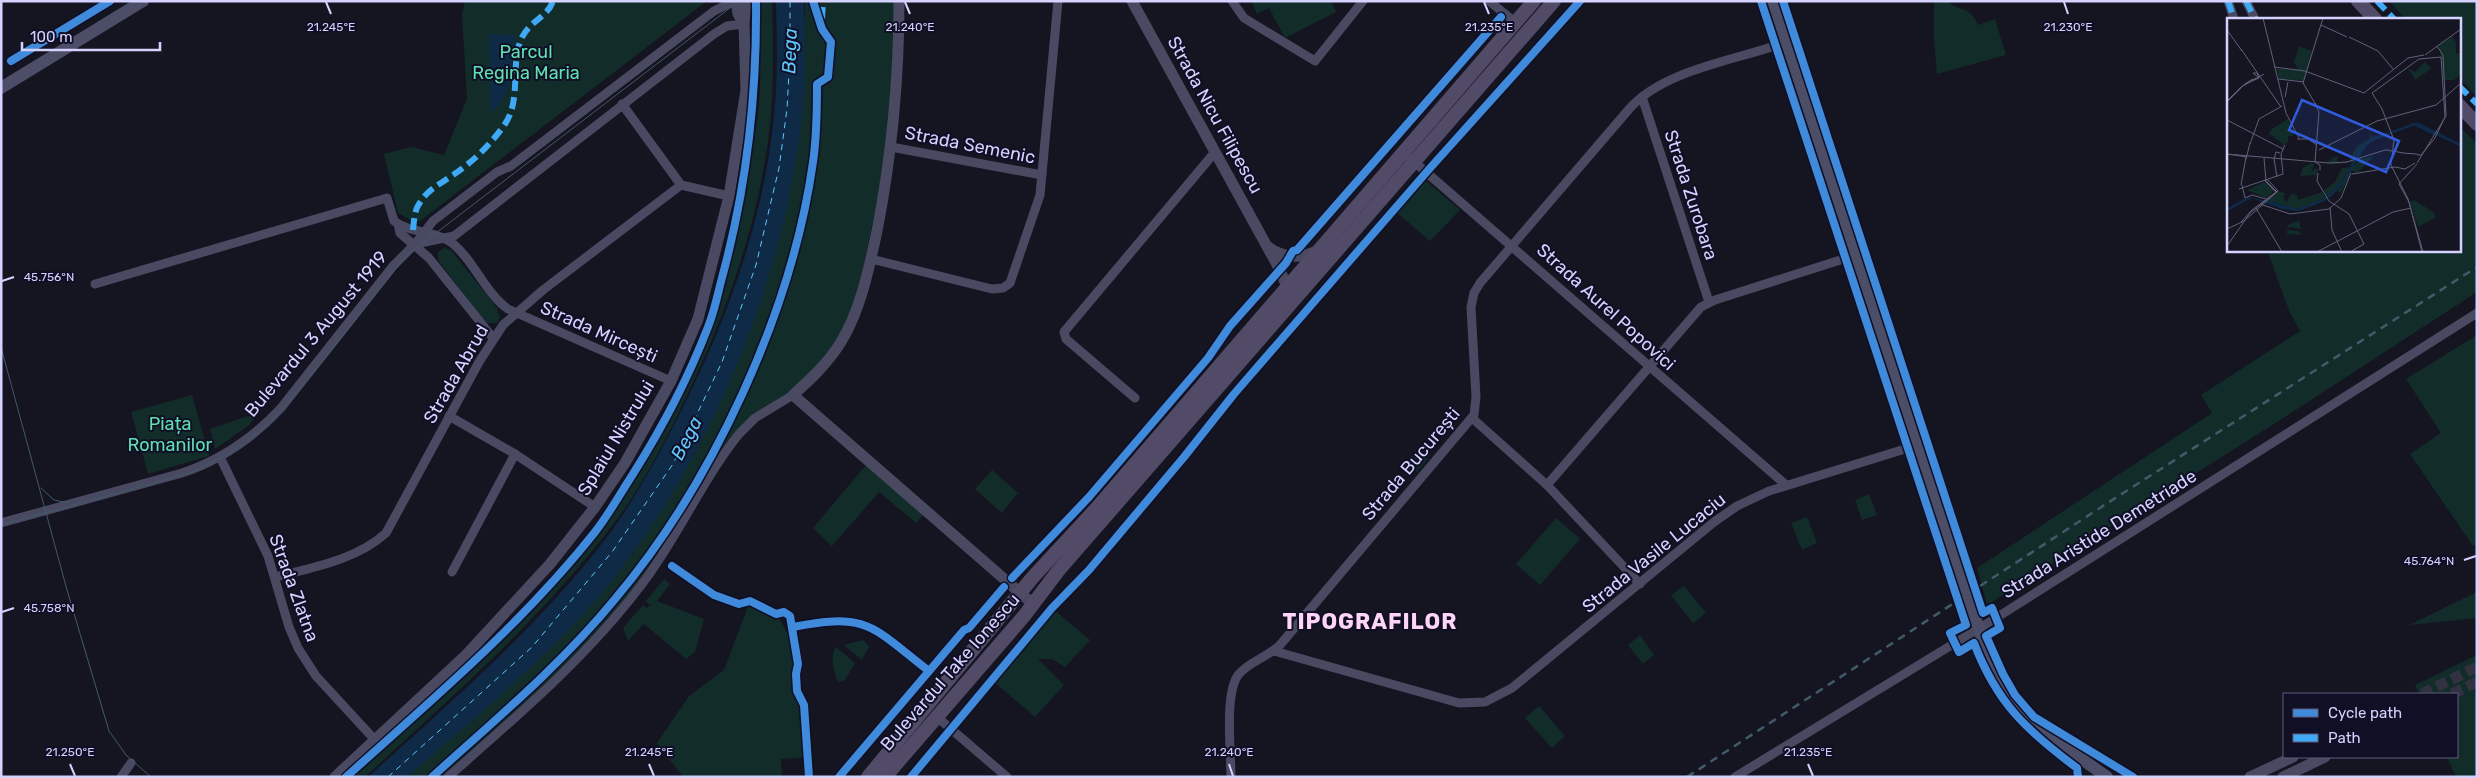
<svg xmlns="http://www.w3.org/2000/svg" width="2478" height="778" viewBox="0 0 2478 778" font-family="Rubik,sans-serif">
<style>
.green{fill:#122c2a}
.water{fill:#0e2a47}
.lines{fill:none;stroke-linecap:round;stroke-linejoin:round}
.ferry{stroke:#61c8ff;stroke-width:1;stroke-dasharray:6 5;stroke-linecap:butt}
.tertiary-tunnel{stroke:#323142;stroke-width:11;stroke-dasharray:11 5.5;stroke-linecap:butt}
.minor{stroke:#494a62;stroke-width:9}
.tertiary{stroke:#494a62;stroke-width:11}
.secondary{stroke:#4c4e68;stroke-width:12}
.primary{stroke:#514b67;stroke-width:14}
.tram{stroke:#415b69;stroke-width:1}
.rail{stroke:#415b69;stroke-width:2.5;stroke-dasharray:8 6;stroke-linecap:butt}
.quiet{stroke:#3fa9f5;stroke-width:6;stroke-dasharray:12 6;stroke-linecap:butt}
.cycleway-casing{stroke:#100f26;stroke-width:11}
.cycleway{stroke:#408adc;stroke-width:8}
.ticks{fill:none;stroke:#d4d3ff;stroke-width:2}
.labels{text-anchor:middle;stroke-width:4;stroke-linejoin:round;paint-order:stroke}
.park-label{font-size:18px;fill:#5ee0b1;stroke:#100f26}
.street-label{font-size:18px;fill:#d4d3ff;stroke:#100f26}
.water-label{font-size:19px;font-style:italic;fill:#61c8ff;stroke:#100f26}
.district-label{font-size:22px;font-weight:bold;letter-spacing:1px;fill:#ffd5f5;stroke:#100f26}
.inset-river{fill:none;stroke:#0e2a47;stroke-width:2.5}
.inset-road{fill:none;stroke:#61607a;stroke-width:1}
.view{fill:#2f5bdc;fill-opacity:0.15;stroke:#2f5bdc;stroke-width:2.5}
.inset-edge{fill:none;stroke:#d4d3ff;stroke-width:2.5}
.ticks-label{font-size:12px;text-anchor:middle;fill:#d4d3ff;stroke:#100f26;stroke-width:4;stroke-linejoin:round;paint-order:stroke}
</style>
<rect width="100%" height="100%" fill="#151421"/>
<g class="green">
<path d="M465,1H707L420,221L414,222L398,213L384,154L411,147L444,155L467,99L462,15Z"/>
<path d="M758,1H772C773,39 774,78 771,116C761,219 725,319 679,412C660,451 639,491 612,526C540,620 452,697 365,777H351C412,721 473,665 529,605C552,580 575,556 595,529C668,431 716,320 741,201C750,164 758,127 760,88C761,59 759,30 758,1Z"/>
<path d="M805,1H899L894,123L853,315L816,374L747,425L680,528L600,634L448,777H407L536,662L727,386L765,284L789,191L803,105Z"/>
<path d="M1251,1H1331L1336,12L1285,38L1269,8L1257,14Z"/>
<path d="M1934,1H1947C1961,13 1970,5 1978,25L1995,19L2006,55L1937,74L1934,40Z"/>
<path d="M2389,1H2477V97L2459,78V19H2405Z"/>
<path d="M2459,126L2477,143V292L2285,417L1987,605L1977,568L2212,413L2201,395L2300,331L2290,313L2267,250H2459Z"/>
<path d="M1425,180L1460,210L1430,241L1396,212Z"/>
<path d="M444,248L451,250L497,308L500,318L497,323H487L482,318L438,260V252Z"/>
<path d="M2477,335V545L2473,546L2410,454L2441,433L2406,379Z"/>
<path d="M192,395L209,456L148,474L131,412Z"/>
<path d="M260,412L248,426L215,449L210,429Z"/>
<path d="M1418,450L1428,459L1417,472L1406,464Z"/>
<path d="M866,465L924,514L916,523L879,492L832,546L813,528Z"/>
<path d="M992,470L1018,493L1002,513L975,489Z"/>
<path d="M1869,494L1877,515L1862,520L1855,500Z"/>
<path d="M1807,517L1817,543L1802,550L1791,523Z"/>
<path d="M1556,518L1580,539L1540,585L1516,564Z"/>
<path d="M664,579L670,584L657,601L704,619L695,652L686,659L644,624L628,641L623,628L643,605L647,608L650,605L646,601Z"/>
<path d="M1684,586L1706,613L1693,623L1671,595Z"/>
<path d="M2477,592V618L2409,625Z"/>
<path d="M750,601L776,614L795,646L798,664L796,674L797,691L804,705L809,757L781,759L782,777H683L657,743L689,696L724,670Z"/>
<path d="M1052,608L1090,640L1065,667L1052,659H1038L1064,685L1035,717L993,681Z"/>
<path d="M1640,635L1654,655L1643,664L1628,645Z"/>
<path d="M863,640L869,646L862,660L844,645Z"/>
<path d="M836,647L855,663L845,680L839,682C833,676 830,653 836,647Z"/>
<path d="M2477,655V777H2456L2447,757H2457V694H2419L2415,685Z"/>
<path d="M1539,706L1565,736L1552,748L1525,718Z"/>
</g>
<g class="water">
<path d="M776,1H804C805,36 806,71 803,106C786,276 713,457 605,589C547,659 475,717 407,777H368C452,701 538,627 607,537C636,498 659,455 681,411C728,318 764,219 774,116C778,78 777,39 776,1Z"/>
<path d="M489,34L515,35C512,65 514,92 490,114Z"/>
</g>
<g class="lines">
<path class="ferry" d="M388,777L532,647L612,552L673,464L722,362L756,265L779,168L787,109L790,55V1"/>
<g class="tertiary-tunnel">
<path d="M2422,694L2477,667"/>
<path d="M2452,694L2477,682"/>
</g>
<g class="minor">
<path d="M1232,1L1244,18L1315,61L1363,1"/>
<path d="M1489,1L1516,23"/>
<path d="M2228,1L2234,19"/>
<path d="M2246,1L2255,19"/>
<path d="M1642,97L1709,302"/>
<path d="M622,104L681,185L729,196"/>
<path d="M891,147L1042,175"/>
<path d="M1411,159L1786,485"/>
<path d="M398,224L400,233L429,258L493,338"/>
<path d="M415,244L454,236L714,34L727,26L744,24"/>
<path d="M871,259L992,289L1003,288L1010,283L1040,195L1058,1"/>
<path d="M95,284L387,198L394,221C411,234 435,230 452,243C473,259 485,293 508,309L671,381"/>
<path d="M1135,398L1066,339L1064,332L1215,152"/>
<path d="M449,416L515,454L595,507"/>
<path d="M1472,418L1547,485L1640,584"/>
<path d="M220,457L268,556L289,627L298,648L316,676L375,740"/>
<path d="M1547,485L1701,307L1715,300L1856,255"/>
<path d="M1,523L182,473C221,460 253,438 281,408L393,266L415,244L433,221L497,172L511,166L714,11L734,1"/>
<path d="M452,572L515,454"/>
<path d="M276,577C314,567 356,560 386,533L479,362L503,325L543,290L681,185"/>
<path d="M1274,651L1459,703L1485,702L1512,688L1714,522L1737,506L1769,491L1918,445"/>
<path d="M937,717L1007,777"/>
<path d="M121,777L131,763"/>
<path d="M448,777C516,717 587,657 642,584C678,537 702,480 739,434L755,418L793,395"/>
<path d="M1231,777C1231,753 1224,691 1239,674C1250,661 1268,657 1280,645L1474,415L1476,397L1471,307L1474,293L1480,283L1630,108C1665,69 1738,60 1786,42"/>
<path d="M1735,777L1996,618L2477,313"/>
</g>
<g class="tertiary">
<path d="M736,1L738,14L744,24"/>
<path d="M899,1C899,79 892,154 877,231C869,268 861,309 841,342C828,363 811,379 793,395L1033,604"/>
<path d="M1132,1L1280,270L1290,295"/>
<path d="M1267,246C1284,259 1301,259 1319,250"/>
<path d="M335,777L466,655L550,564L595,507L625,463L671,381L698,319L729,196L746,90L744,24L746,1"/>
<path d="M2250,777L2293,757"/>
<path d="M2283,777L2325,757"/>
</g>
<g class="secondary">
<path d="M1773,1L1991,666L2013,703L2030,722L2107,777"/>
<path d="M1,88L143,1"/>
</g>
<g class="primary">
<path d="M2358,1L2375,19"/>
<path d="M2459,105L2477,124"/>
<path d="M868,777L1033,577L1095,510L1534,1"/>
<path d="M885,777L1024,616L1058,571L1554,1"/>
</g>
<g class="tram">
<path d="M1,347L67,590L109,731L126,755L151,777"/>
<path d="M41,488L54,500L68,503"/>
<path d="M1,525L193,472L232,452L271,422L326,357L406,256L739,1"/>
</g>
<path class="rail" d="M1687,777L2106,504L2477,267"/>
<g class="quiet">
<path d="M2228,1L2234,19"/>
<path d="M2246,1L2255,19"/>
<path d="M2377,1L2394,19"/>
<path d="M822,19L823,1"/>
<path d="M2459,86L2477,104"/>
<path d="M2459,106V105"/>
<path d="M413,230C414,222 414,211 419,204C427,190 440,184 453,175C473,162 492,143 505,124C521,100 511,68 520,42C528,20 547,19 553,1"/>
</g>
<defs>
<g id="cycleway">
<path d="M1761,1L1966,625L1950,633L1959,652L1974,643C1997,703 2026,730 2077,768L2078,777"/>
<path d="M1783,1L1983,613L1992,608L2000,628L1986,636L2003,674L2015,695L2034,717L2133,777"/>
<path d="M11,61L110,1"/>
<path d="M672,566L714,595L739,604L750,601L776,614L784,612L790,616L798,664L796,674L797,691L804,705L809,777"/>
<path d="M1012,578L1089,497L1208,358L1230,326L1286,263L1293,251L1297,250L1501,17"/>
<path d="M793,627C869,612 872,627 929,671"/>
<path d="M346,777C433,699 522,624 595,532C609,514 620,494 633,474C662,428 688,379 708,327C715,310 718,292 723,274C747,185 757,93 756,1"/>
<path d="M432,777C495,720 561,665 615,599C712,484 792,312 813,162C817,136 817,110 817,84L828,77L831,42L822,29L813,1"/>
<path d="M839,777L964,630L969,628L1004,587"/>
<path d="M911,777L1052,608L1089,570L1184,457L1234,394L1431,167L1580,1"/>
</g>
</defs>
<use href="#cycleway" class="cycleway-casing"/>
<use href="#cycleway" class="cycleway"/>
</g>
<path class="ticks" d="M326,2L331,14M905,2L910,14M1484,2L1489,14M2064,2L2068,14M2,281L14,277M2464,560L2476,556M2,612L14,608M70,764L75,776M649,764L654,776M1229,764L1233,776M1808,764L1813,776"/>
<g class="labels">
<g class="park-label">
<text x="526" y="58">Parcul<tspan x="526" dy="21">Regina Maria</tspan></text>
<text x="170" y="430">Piața<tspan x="170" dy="21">Romanilor</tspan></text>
</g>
<g class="street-label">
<text transform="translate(1215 115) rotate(61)" y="6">Strada Nicu Filipescu</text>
<text transform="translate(970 145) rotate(11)" y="6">Strada Semenic</text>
<text transform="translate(1691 195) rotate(72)" y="6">Strada Zurobara</text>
<text transform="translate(1606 307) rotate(42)" y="6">Strada Aurel Popovici</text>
<text transform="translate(599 332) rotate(24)" y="6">Strada Mircești</text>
<text transform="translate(316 334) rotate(-50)" y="6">Bulevardul 3 August 1919</text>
<text transform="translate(456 374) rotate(-60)" y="6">Strada Abrud</text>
<text transform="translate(616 438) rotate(-59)" y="6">Splaiul Nistrului</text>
<text transform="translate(1411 464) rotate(-50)" y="6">Strada București</text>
<text transform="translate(2099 534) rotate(-32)" y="6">Strada Aristide Demetriade</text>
<text transform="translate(1654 553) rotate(-39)" y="6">Strada Vasile Lucaciu</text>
<text transform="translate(294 588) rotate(70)" y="6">Strada Zlatna</text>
<text transform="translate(950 672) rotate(-49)" y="6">Bulevardul Take Ionescu</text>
</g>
<g class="water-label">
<text transform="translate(789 51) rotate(-88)" y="7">Bega</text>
<text transform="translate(686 438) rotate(-63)" y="7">Bega</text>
</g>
<g class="district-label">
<text x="1370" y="629">TIPOGRAFILOR</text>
</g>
</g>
<g transform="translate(2227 18)">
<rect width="234" height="234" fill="#151421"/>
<path d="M225,19L229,24V35H234V56L227,62H217L212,27ZM72,28L85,33L77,63L52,61L50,51H71L67,44ZM198,44L204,51L188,62L181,50L188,54ZM61,101L67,118H61V124L54,130L56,126L43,116L38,122L45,111ZM162,113L135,129L112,168L100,179L97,172L108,164L115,150L123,149L125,144L111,146L99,145L107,139L111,138L110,145L122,143L130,128L143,121V117L146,119ZM147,138L131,154L125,153L114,175L110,173L128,143L127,148L131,142ZM84,145L87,146L84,155L87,151H92L89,157L73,158L76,150ZM37,164L48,172L39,180L20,172ZM52,173L60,176L56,177L59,185L64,176L70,177L71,182L95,174L99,180L72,191L39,183ZM187,182L206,194L209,199L191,209L183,184ZM72,202L74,211L62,209L61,212L71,213L75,217L60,216L61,207Z" fill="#122c2a"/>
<path d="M186,105H192L234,126V129L186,106L141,125L113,169L103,179L90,186L69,193L55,191L25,180L0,193L23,179L71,191L94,183L112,168L140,124Z" fill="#0e2a47"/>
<path class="inset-river" d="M102,179L118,161L134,131L144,122L187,106L207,116M39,184L71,192L99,181M0,192L19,181"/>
<path class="inset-road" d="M36,0L59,95M94,7L120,19M0,12L15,33M122,19L151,33L166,51M14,31L54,89M198,37L234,11M47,49L78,53L137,75L181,40L197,37M51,61L77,64M58,79L61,64M0,83L12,71L18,66L24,62L27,61L32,60L26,55H30L32,60L18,66L0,83M0,84L16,68L37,56M88,85L92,94L88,144L93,147V152M89,87L76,65L96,0M59,95L72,120M0,102L56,131M70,121H81L90,127M23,126L32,101L55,88M92,132L150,103L209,87L234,65M0,136L20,139M0,136L102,145L120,144L158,132H161L165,133H166L176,135L189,136L192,137H194L208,120L218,99L214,39L192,41L145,75L155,91L167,122V123L166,129V133L164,144V147L181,181L196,234M19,141L23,125M190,145L219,98L216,37L210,28M190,146L172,166L182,184L195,234M91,155L90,163L102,183L122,196L137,226L123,234M125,156L168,149L178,151L188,145M50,159L47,141L49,134L53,135M14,167L19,139M15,167L18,180L25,177L39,181M12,171L56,156L54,136L58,127M33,186L63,196L102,191L114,180L124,155M103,189L105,212L115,234M29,190L55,234M0,211L17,203L50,174L39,163L37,140M0,228L23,195L51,173L40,161L38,163L49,174L25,192L14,204M90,234L166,194L184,190"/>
<path class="view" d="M75,82L172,123L159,154L62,112Z"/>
<rect width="234" height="234" class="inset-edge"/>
</g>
<g class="ticks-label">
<text x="331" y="31">21.245°E</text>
<text x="910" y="31">21.240°E</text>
<text x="1489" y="31">21.235°E</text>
<text x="2068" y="31">21.230°E</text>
<text x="49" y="281">45.756°N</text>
<text x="2429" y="565">45.764°N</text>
<text x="49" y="612">45.758°N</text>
<text x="70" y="756">21.250°E</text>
<text x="649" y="756">21.245°E</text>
<text x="1229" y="756">21.240°E</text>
<text x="1808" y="756">21.235°E</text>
</g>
<rect width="2478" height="778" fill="none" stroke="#d4d3ff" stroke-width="5"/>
<rect x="2283" y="693" width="175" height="65" fill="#100f26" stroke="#5e5d7d"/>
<rect x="2293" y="709" width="25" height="8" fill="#408adc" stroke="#5e5d7d"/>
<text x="2328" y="718" font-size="15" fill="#d4d3ff">Cycle path</text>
<rect x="2293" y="734" width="25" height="8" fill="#3fa9f5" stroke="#5e5d7d"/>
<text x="2328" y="743" font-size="15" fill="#d4d3ff">Path</text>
<path d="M22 42v8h138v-8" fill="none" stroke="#d4d3ff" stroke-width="2.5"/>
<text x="30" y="42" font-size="15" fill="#d4d3ff" stroke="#100f26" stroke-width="4" paint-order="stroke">100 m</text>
</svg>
